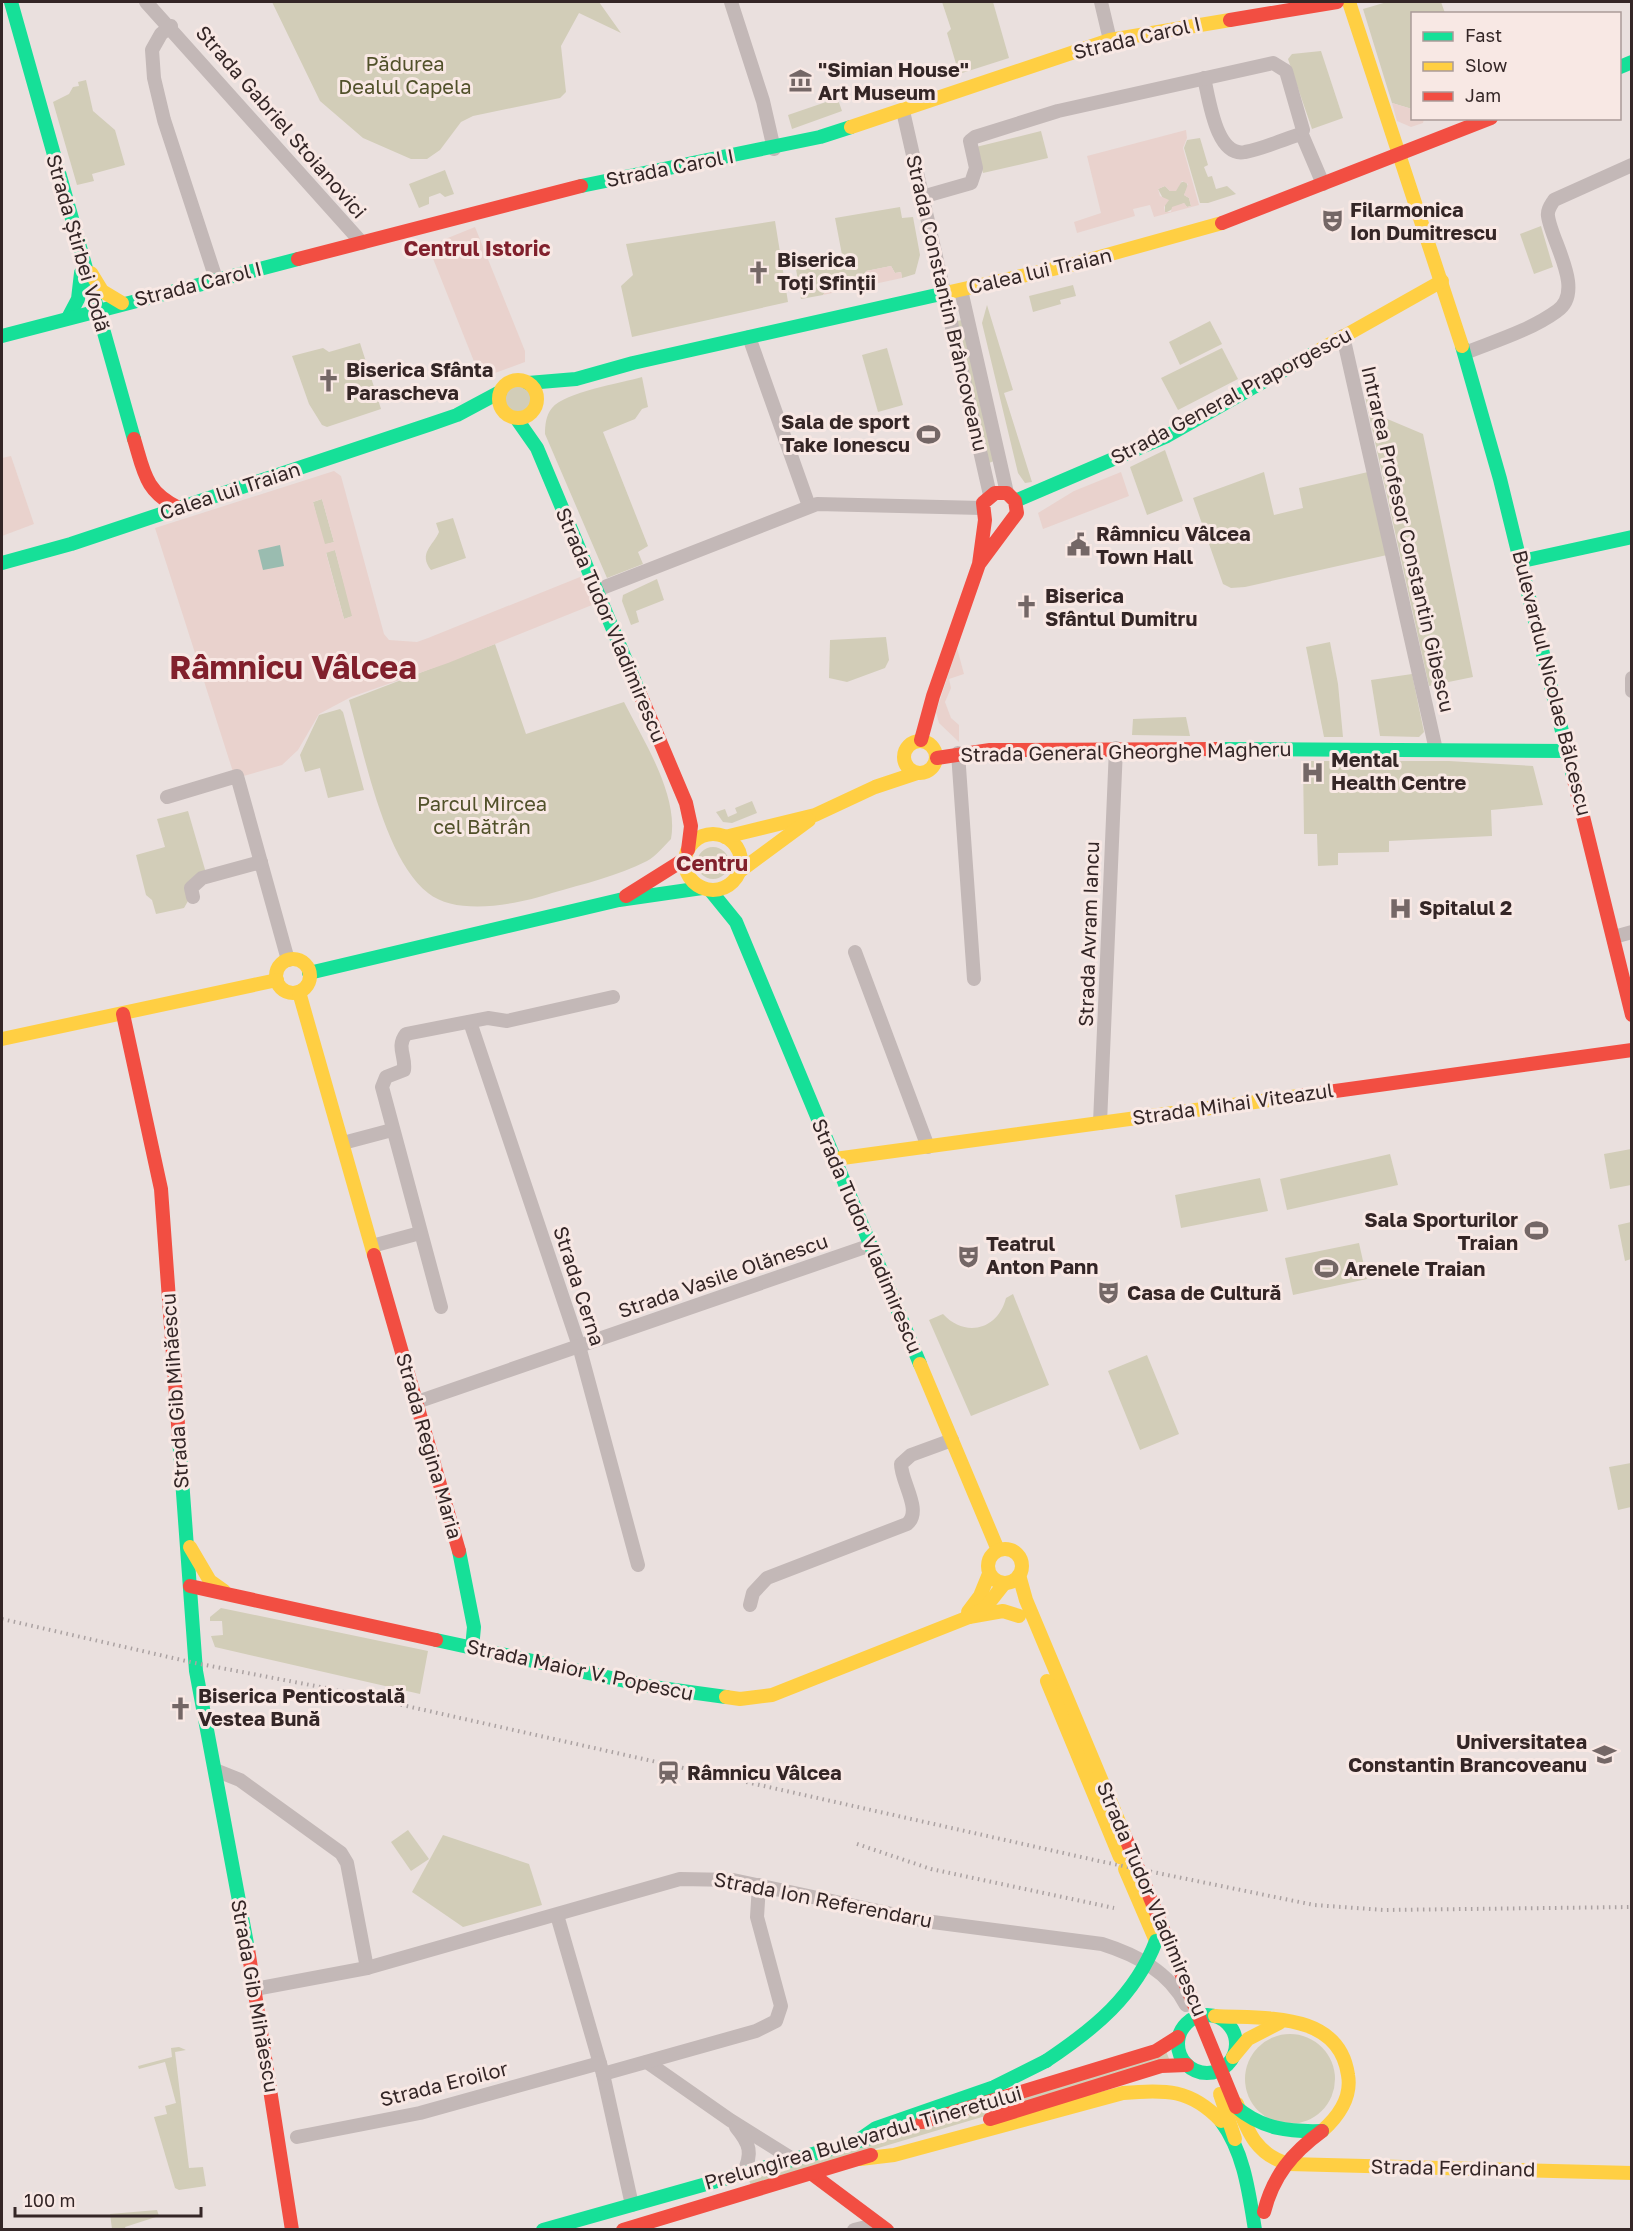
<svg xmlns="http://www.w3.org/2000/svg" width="1633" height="2231" viewBox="0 0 1633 2231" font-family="'Golos Text',sans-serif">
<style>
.green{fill:#d2cdb8}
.plaza{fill:#e9d2cd;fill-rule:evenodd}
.water{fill:#9abcb0}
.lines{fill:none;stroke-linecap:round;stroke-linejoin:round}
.street{stroke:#c3b8b7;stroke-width:14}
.fast{stroke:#16e098;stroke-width:14}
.slow{stroke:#ffcf43;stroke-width:14}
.jam{stroke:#f24e42;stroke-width:14}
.rail{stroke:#aba2a2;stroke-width:4;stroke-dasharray:1.5 4.5;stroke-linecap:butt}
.fast-bridge{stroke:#16e098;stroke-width:14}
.slow-bridge{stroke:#ffcf43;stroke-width:14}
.jam-bridge{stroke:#f24e42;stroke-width:14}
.labels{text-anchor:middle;stroke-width:6;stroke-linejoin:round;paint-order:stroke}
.street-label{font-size:20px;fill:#342626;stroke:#f8e8e4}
.park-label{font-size:20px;fill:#51512a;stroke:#f8e8e4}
.poi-label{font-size:20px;font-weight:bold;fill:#342626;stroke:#f8e8e4;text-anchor:start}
.neighbourhood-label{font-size:21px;font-weight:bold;fill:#81202c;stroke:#f8e8e4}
.quarter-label{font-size:22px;font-weight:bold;fill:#81202c;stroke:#f8e8e4}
.town-label{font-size:32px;font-weight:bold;fill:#81202c;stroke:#f8e8e4}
</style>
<rect width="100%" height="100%" fill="#eae0de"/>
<g class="green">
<path d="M272,2H599L621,33L579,13L561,46L566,92L560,98L473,116L461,122L440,150L427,159H411L363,138L320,101Z"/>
<path d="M942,2H993L1009,58L959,74L947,33L951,29Z"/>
<path d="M1387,2H1441L1445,13L1412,14V109L1392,103L1363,9Z"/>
<path d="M1321,51L1343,118L1312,129L1288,59L1292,54Z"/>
<path d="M86,80L93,111L115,130L125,165L92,174L94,181L77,185L53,102L69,94L73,87L79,86L78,82Z"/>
<path d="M836,94L842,111L792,129L788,115L826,102L824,96Z"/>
<path d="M1041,131L1048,158L983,173L976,147Z"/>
<path d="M1200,138L1208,165L1204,167L1208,177L1212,176L1216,189L1227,186L1236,194L1208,203H1200L1184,148L1187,140Z"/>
<path d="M445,170L454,194L445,197L440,193L429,197V204L419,208L409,184Z"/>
<path d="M1186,181L1188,187L1184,195L1189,198L1191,206L1187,207L1184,203L1165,213V202L1158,189L1165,186L1170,191L1179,183Z"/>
<path d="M900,207L902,218L913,217L920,255L915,274L902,278L901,272L895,273L891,266L866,271L863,279L830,285L823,295L801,299L796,269L843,260L835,218Z"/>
<path d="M775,221L788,302L632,337L621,286L633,275L626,244Z"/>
<path d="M1541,226L1553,267L1534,274L1520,234Z"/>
<path d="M1073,285L1076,296L1060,300L1061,304L1033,312L1029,296Z"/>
<path d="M987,305L1013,390L1004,393L1032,482L1025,483L1018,473L982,323Z"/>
<path d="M962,320L994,461L989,463L957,321Z"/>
<path d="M1210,321L1222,344L1180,365L1169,342Z"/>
<path d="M360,343L381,409L327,427L322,425L309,404L292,356L323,348L329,352Z"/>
<path d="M887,348L903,405L878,412L862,355Z"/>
<path d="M1222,348L1238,379L1178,410L1161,378Z"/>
<path d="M642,377L648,407L642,409L635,419L603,432L648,546L638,552L643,564L607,578L545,434C545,425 546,415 552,408C565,392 621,383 642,377Z"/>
<circle cx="518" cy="399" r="13"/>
<path d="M1364,392L1368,393L1379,412L1385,418L1423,434L1473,677L1429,686Z"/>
<path d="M1165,450L1183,501L1147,515L1130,467Z"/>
<path d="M1264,472L1274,515L1303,508L1299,488L1368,472L1387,555L1245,587L1231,588L1223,584L1193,498Z"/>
<path d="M322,499L334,542L324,545L313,502Z"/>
<path d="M453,518L466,558L431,570C418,553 433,546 439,532L436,523Z"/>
<path d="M335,550L353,616L344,619L326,552Z"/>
<path d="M657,579L664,600L636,611L639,622L631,625L622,601L623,595Z"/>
<path d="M886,637L889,660L885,668L847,682L829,678L830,640Z"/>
<path d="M1330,642L1338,684L1343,737H1324L1306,647Z"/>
<path d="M495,644L526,734L624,702C643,740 679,795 671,839C664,846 656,856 647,861C618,876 583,884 552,893C519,904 458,917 428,893C384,859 364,752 349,700Z"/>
<path d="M1412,674L1424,732L1419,737L1380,736L1371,680Z"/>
<path d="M340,709L343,712L364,790L328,798L320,768L305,772L300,755L319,715Z"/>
<path d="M1186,717L1190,736L1132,735L1133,719Z"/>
<path d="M1303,761H1449L1533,766L1543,805L1491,810L1492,836L1389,841V852L1338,853V865L1318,866L1317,834H1304Z"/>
<path d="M752,801L757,813L732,823L723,822L716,812L725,809L728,817L737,813L735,808Z"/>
<path d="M188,811L206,873L192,878L185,888L188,901L184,908L156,914L152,900L146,895L136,855L165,847L157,819Z"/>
<circle cx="713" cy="863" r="16"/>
<path d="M1631,1149V1185L1610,1189L1604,1154Z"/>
<path d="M1390,1154L1398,1185L1287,1210L1280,1179Z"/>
<path d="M1260,1178L1268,1211L1181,1228L1175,1195Z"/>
<path d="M1631,1222V1259L1625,1261L1618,1225Z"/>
<path d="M1359,1243L1367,1279L1293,1295L1285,1258Z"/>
<path d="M1013,1294L1049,1385L971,1416L929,1320L943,1314C965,1338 998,1330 1006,1298Z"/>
<path d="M1147,1355L1179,1434L1140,1450L1108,1371Z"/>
<path d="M1631,1463V1507L1618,1510L1609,1467Z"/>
<path d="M221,1608L428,1651L420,1694L215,1647L211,1636L223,1635L222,1621H210V1617Z"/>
<path d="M408,1830L429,1859L411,1871L391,1842Z"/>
<path d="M443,1835L529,1864L542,1905L463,1927L412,1892Z"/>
<circle cx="1290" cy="2079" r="45"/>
<path d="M179,2047L186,2050L175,2052L189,2168L203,2167L206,2186L179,2190L175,2188L154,2117L167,2114L165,2106L176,2103L165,2062L139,2069L138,2066L172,2057L171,2048Z"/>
<path d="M1166,2051L1170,2061L751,2186L749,2180Z"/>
<path d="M157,2210L159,2216L125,2227L126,2229H112L110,2214Z"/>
</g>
<g class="plaza">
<path d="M1392,103L1412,109V118L1424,119L1423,123L1411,127L1397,121Z"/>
<path d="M1186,130L1187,138L1183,148L1199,205L1154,217L1150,205L1133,209L1135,216L1077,233L1074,222L1101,213L1087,156ZM1182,181L1188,184L1184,195L1189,198L1191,206L1187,207L1184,203L1172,207L1171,212H1165L1164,207L1169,200L1160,196L1158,189L1165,186L1170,191H1176Z"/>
<path d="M475,227L525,351V362L484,377L477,369L428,246Z"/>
<path d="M891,266L895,273L901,272L902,278L823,295L830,285L863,279L866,271Z"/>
<path d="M11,456L34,524L2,536V458Z"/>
<path d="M334,471L341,476L384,634L389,640L417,642L428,638L590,573L602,601L448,663L351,697L319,714L298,750L282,765L240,777L234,775L155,528ZM322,499L334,542L325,544L313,502ZM335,550L352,616L344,619L326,553Z"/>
<path d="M1121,472L1129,496L1043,529L1038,513L1074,491Z"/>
<path d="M957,648L964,674L949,679L951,688L945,702L951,718L959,725V742L939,723L936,712Z"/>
</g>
<path class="water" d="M280,545L284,566L263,570L258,550Z"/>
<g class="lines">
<g class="street">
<path d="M146,2L362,243"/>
<path d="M731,2L763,101L774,149"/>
<path d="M1101,2L1110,40"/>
<path d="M171,26L161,34L152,50L154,78L164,120L216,279"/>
<path d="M1204,78C1209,98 1216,158 1245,152C1263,149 1281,140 1298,135L1303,137L1323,184"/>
<path d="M903,111L990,495"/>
<path d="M922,197L971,183L976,168L970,141L975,137L1058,111L1273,63L1286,71L1303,130"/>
<path d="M961,290L1007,493"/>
<path d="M1343,336L1436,750"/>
<path d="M749,337L809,506"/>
<path d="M1465,353C1495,341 1531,330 1557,311C1586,291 1551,241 1548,216C1547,210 1551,205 1554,200L1632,165"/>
<path d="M597,590L817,504L982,508"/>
<path d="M1632,678V691"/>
<path d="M958,753L974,979"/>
<path d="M167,797L237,776L288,960"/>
<path d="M193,897L191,888L202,878L261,862"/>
<path d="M1614,937L1632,932"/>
<path d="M855,952L928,1147"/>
<path d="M470,1022L579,1346L638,1565"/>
<path d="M1100,1123L1116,748"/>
<path d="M343,1143L392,1130"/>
<path d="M372,1246L420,1233"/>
<path d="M441,1307L382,1087L386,1077L404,1070C406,1056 396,1047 406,1034L488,1018L507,1021L613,997"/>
<path d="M417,1402L871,1245"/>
<path d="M750,1605L753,1593L767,1578L907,1524C923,1511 901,1482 901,1464L911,1455L952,1440"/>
<path d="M215,1770L240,1780L341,1853L347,1863L367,1968"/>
<path d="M557,1915L603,2074L632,2205"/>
<path d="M255,1989L367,1968L680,1879L733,1880L925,1921L1102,1944C1137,1955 1169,1972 1186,2005"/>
<path d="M647,2062L730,2120L794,2160"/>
<path d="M603,2074L756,2031L776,2021L781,2006L757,1917L759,1885"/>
<path d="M736,2127C750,2144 753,2153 743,2174"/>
<path d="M297,2137L420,2113L600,2063"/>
<path d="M854,2230L878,2224"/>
</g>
<g class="fast">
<path d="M11,2L134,439"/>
<path d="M1620,67L1632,62"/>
<path d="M581,186L820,137L851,127"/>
<path d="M68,318L78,299L81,273"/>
<path d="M2,336L298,259"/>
<path d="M1462,346L1500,479L1573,776"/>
<path d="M528,383L576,379L633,363L950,292"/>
<path d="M516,418L537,448L640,694"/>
<path d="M1015,501L1167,436L1316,352"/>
<path d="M1522,561L1632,537"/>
<path d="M2,563L71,544L431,424L457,415L500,392"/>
<path d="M1217,749L1568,751"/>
<path d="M710,890L736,922L920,1364"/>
<path d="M309,973L619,900L702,888"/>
<path d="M179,1438L196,1671L248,1949"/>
<path d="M459,1551L474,1627L472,1648"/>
<path d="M436,1640L653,1687L726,1697"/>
<circle cx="1207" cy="2044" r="29"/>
<path d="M1221,2121C1244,2152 1249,2193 1255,2230"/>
<path d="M856,2142L876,2128L994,2087L1046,2061"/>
<path d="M543,2230L870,2138"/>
</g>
<g class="slow">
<path d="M1349,2L1462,346"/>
<path d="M851,127L1110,40L1230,20"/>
<path d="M91,273L102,291L122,303"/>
<path d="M950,292L1071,265L1222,223"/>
<path d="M1316,352L1442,281"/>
<circle cx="518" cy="399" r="19"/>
<circle cx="920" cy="757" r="16"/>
<circle cx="713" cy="862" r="28"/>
<path d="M725,837L815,815L875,787L917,773"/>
<path d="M740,871L809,820"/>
<circle cx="293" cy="976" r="17"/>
<path d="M299,992L374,1255"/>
<path d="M2,1039L277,980"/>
<path d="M835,1159L1299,1096"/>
<path d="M920,1364L998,1550"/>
<path d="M190,1547L210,1581L224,1591"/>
<circle cx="1005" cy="1566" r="17"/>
<path d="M1019,1575L1026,1600L1124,1834"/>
<path d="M968,1612L980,1596L989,1574"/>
<path d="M969,1617L1003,1611L1019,1616"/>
<path d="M726,1697L740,1699L772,1695L969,1617L985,1608L1004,1584"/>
<path d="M1125,1869L1156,1941"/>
<path d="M1215,2016C1265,2019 1339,2011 1348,2075C1352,2097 1338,2117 1322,2131"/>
<path d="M1233,2057L1248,2039L1279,2023"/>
<path d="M1237,2104C1248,2133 1257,2155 1289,2164L1632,2173"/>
<path d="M860,2159L894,2155L1123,2093C1165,2089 1191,2089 1221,2121"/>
</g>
<g class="jam">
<path d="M1230,20L1337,2"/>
<path d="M1222,223L1491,118"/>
<path d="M298,259L581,186"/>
<path d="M134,439C144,472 145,492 179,508"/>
<path d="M640,694L686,803L691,826L688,850"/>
<path d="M921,740L933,696L979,564L1017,513L1015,501L1007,493H995L983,503L985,520L979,564"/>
<path d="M937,758L990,750L1217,749"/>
<path d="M1573,776L1632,1015"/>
<path d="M626,896L685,859"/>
<path d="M123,1014L161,1189L179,1438"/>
<path d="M1299,1096L1632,1050"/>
<path d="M374,1255L459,1551"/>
<path d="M190,1586L436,1640"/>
<path d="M248,1949L292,2230"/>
<path d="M990,2119L1161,2066L1187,2065"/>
<path d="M922,2122L1156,2051L1178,2037"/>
<path d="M812,2174L887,2230"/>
<path d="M623,2230L871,2155"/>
</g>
<g class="rail">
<path d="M2,1619L195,1663L326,1688L1099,1861L1314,1905L1384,1910L1632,1907"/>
<path d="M857,1844L931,1869L1114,1908"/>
</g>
<g class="fast-bridge">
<path d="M1046,2061C1094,2029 1135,1996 1156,1941"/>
<path d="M1236,2107C1262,2129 1289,2132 1322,2131"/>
</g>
<g class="slow-bridge">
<path d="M1047,1681L1120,1857"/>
<path d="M1220,2094L1235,2139"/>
</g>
<g class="jam-bridge">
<path d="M1124,1834L1236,2107"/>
<path d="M1264,2212C1273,2176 1292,2153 1322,2131"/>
</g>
</g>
<defs>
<symbol id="museum-bare" viewBox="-9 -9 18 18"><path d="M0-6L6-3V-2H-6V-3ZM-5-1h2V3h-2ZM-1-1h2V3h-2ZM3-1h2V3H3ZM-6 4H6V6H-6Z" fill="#746766" stroke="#f8e8e4" stroke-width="2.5" paint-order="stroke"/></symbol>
<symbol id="theatre-bare" viewBox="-9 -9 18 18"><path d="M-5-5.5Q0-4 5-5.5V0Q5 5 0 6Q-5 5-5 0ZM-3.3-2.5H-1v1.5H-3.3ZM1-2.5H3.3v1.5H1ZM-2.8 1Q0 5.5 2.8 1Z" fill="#746766" stroke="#f8e8e4" stroke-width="2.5" paint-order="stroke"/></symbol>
<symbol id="church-bare" viewBox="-9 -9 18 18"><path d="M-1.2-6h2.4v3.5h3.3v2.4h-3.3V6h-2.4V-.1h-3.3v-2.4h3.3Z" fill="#746766" stroke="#f8e8e4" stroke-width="2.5" paint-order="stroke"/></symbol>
<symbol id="stadium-bare" viewBox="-9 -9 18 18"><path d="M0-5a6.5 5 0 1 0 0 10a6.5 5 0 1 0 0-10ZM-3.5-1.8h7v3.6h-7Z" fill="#746766" stroke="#f8e8e4" stroke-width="2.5" paint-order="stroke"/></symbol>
<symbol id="civic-bare" viewBox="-9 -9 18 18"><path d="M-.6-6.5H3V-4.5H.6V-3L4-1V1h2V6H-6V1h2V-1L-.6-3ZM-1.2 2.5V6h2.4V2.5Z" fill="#746766" stroke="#f8e8e4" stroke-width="2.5" paint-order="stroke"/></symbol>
<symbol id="hospital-bare" viewBox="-9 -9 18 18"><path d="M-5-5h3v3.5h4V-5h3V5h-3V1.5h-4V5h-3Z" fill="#746766" stroke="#f8e8e4" stroke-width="2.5" paint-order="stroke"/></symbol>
<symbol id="university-bare" viewBox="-9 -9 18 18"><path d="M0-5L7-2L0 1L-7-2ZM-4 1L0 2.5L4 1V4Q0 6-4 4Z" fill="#746766" stroke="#f8e8e4" stroke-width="2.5" paint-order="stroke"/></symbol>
<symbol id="station-bare" viewBox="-9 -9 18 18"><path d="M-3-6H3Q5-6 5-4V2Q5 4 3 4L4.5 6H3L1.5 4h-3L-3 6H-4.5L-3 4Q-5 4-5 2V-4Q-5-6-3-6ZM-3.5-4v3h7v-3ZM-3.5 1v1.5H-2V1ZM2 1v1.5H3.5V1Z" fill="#746766" stroke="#f8e8e4" stroke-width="2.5" paint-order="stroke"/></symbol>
</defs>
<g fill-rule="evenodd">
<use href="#museum-bare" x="784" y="64" width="33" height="33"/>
<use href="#theatre-bare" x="1316" y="204" width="33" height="33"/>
<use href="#church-bare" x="742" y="256" width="33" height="33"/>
<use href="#church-bare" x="312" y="364" width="33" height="33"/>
<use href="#stadium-bare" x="912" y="418" width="33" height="33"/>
<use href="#civic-bare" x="1062" y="528" width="33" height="33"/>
<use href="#church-bare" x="1010" y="590" width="33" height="33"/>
<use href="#hospital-bare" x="1296" y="756" width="33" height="33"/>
<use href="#hospital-bare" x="1384" y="892" width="33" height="33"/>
<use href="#stadium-bare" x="1520" y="1214" width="33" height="33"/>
<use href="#theatre-bare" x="952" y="1240" width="33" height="33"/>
<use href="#stadium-bare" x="1310" y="1252" width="33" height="33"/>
<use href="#theatre-bare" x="1092" y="1276" width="33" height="33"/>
<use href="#church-bare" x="164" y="1692" width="33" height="33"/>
<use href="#university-bare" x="1588" y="1738" width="33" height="33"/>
<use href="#station-bare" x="652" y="1756" width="33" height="33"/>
</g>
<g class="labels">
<g class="street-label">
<text transform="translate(1137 38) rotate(-13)" y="7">Strada Carol I</text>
<text transform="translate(281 122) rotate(49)" y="7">Strada Gabriel Stoianovici</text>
<text transform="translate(670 168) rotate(-11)" y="7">Strada Carol I</text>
<text transform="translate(78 243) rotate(74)" y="7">Strada Știrbei Vodă</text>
<text transform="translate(1040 271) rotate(-13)" y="7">Calea lui Traian</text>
<text transform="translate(198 284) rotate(-14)" y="7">Strada Carol I</text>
<text transform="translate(947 303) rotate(77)" y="7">Strada Constantin Brâncoveanu</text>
<text transform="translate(1231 396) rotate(-28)" y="7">Strada General Praporgescu</text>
<text transform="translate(230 491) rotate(-18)" y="7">Calea lui Traian</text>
<text transform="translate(1408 539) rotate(77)" y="7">Intrarea Profesor Constantin Gibescu</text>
<text transform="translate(611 625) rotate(67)" y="7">Strada Tudor Vladimirescu</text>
<text transform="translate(1552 683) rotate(76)" y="7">Bulevardul Nicolae Bălcescu</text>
<text transform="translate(1126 752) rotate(-1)" y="7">Strada General Gheorghe Magheru</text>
<text transform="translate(1089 934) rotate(-88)" y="7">Strada Avram Iancu</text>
<text transform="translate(1233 1104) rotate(-8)" y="7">Strada Mihai Viteazul</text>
<text transform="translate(867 1236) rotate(67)" y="7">Strada Tudor Vladimirescu</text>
<text transform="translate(723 1276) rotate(-19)" y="7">Strada Vasile Olănescu</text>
<text transform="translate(579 1286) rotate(72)" y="7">Strada Cerna</text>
<text transform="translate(175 1391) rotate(-94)" y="7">Strada Gib Mihăescu</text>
<text transform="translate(429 1446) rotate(74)" y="7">Strada Regina Maria</text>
<text transform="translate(580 1670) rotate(12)" y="7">Strada Maior V. Popescu</text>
<text transform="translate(1152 1899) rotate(67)" y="7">Strada Tudor Vladimirescu</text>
<text transform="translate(823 1900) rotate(11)" y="7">Strada Ion Referendaru</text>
<text transform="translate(255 1996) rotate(80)" y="7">Strada Gib Mihăescu</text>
<text transform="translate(444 2084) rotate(-14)" y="7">Strada Eroilor</text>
<text transform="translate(863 2138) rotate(-16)" y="7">Prelungirea Bulevardul Tineretului</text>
<text transform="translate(1453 2168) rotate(1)" y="7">Strada Ferdinand</text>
</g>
<g class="park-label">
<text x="405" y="71">Pădurea<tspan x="405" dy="23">Dealul Capela</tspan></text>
<text x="482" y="811">Parcul Mircea<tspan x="482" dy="23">cel Bătrân</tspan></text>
</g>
<g class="poi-label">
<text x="818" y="77">"Simian House"<tspan x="818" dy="23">Art Museum</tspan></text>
<text x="1350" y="217">Filarmonica<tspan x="1350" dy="23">Ion Dumitrescu</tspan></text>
<text x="777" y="267">Biserica<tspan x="777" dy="23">Toți Sfinții</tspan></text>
<text x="346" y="377">Biserica Sfânta<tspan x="346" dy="23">Parascheva</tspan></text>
<text x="910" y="429" text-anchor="end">Sala de sport<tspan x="910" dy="23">Take Ionescu</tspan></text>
<text x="1096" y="541">Râmnicu Vâlcea<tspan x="1096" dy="23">Town Hall</tspan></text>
<text x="1045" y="603">Biserica<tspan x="1045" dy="23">Sfântul Dumitru</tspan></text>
<text x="1331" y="767">Mental<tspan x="1331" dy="23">Health Centre</tspan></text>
<text x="1419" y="915">Spitalul 2</text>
<text x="1518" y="1227" text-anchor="end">Sala Sporturilor<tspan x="1518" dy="23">Traian</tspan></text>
<text x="986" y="1251">Teatrul<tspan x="986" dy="23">Anton Pann</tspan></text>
<text x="1344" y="1276">Arenele Traian</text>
<text x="1127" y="1300">Casa de Cultură</text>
<text x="198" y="1703">Biserica Penticostală<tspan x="198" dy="23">Vestea Bună</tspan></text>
<text x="1587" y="1749" text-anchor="end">Universitatea<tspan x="1587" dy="23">Constantin Brancoveanu</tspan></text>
<text x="687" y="1780">Râmnicu Vâlcea</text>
</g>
<g class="neighbourhood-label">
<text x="477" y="256">Centrul Istoric</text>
</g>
<g class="quarter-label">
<text x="712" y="871">Centru</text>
</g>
<g class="town-label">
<text x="293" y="679">Râmnicu Vâlcea</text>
</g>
</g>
<rect width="1633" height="2231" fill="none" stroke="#342626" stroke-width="6"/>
<rect x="1411" y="12" width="210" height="108" fill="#f8e8e4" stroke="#aa9a98" stroke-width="1.5"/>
<rect x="1423" y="32" width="30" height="9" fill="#16e098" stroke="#aa9a98" stroke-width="1.5"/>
<text x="1465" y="42" font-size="18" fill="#342626">Fast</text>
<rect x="1423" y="62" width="30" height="9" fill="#ffcf43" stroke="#aa9a98" stroke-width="1.5"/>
<text x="1465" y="72" font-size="18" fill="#342626">Slow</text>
<rect x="1423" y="92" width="30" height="9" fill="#f24e42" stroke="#aa9a98" stroke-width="1.5"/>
<text x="1465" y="102" font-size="18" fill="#342626">Jam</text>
<path d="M15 2207v9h186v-9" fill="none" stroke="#342626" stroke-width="3"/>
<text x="24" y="2207" font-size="18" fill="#342626" stroke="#f8e8e4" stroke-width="4.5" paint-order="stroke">100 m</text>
</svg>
